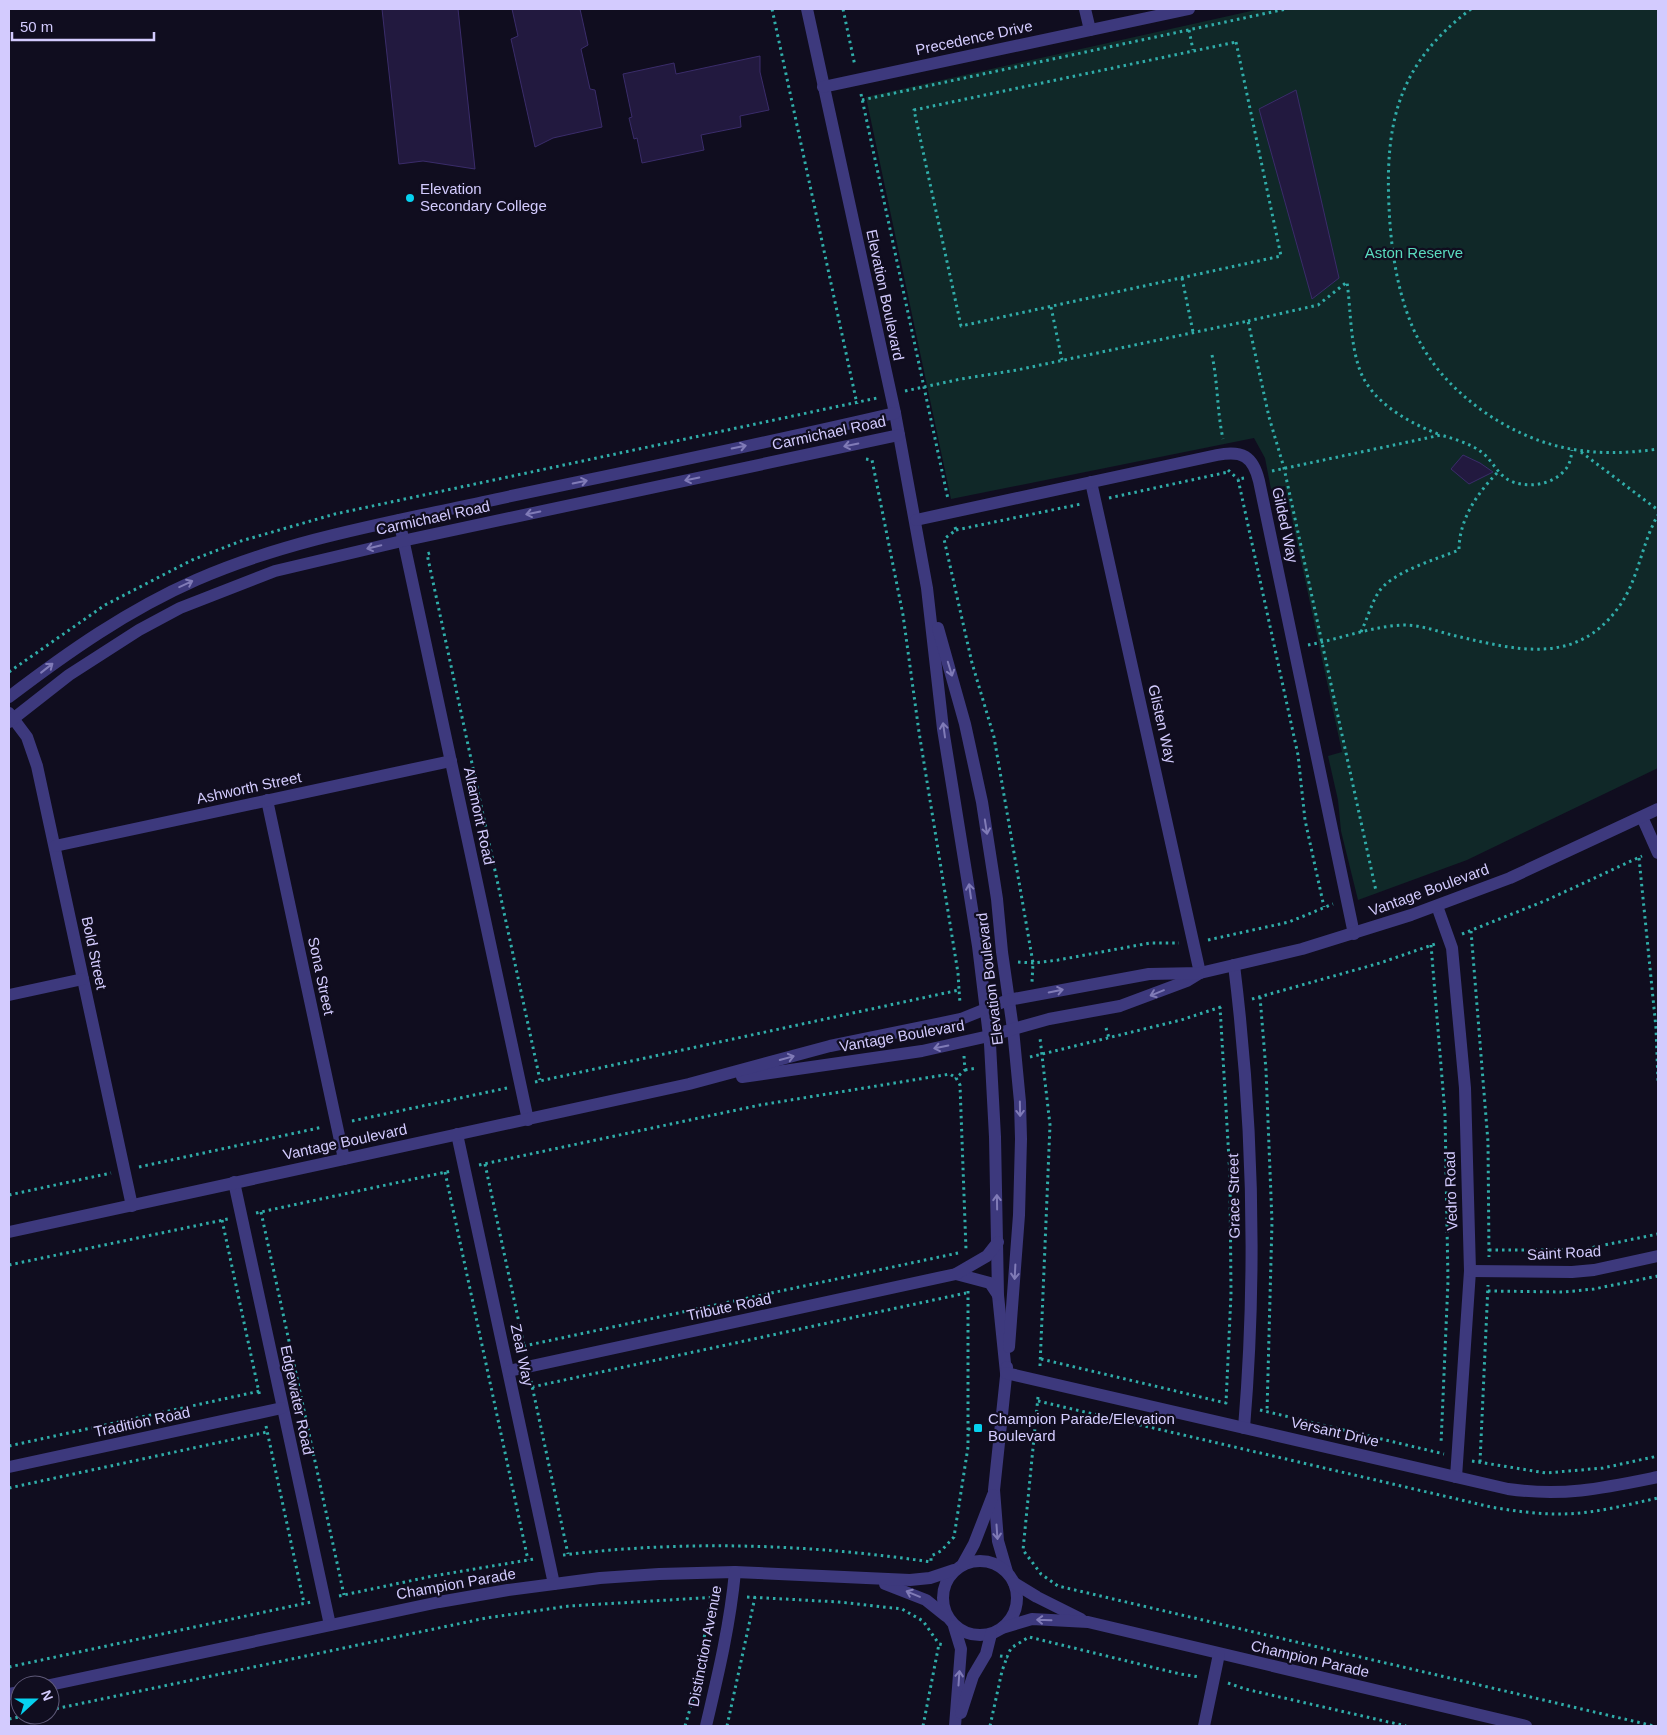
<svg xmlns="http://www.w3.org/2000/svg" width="1667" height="1735" viewBox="0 0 1667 1735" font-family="Helvetica,sans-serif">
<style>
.green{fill:#102828}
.building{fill:#22193f;stroke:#3a2c6a}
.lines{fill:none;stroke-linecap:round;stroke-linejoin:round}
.path{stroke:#30ada9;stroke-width:3;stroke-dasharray:2.5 4;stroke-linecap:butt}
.minor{stroke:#3d397d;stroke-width:12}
.oneway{stroke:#807bb7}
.poi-dot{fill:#06d1ef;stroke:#100d1f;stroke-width:2}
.labels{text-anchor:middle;stroke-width:4.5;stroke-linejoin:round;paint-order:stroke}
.street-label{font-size:15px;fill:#d3cbfe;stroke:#100d1f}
.poi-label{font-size:15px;fill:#d3cbfe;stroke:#100d1f;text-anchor:start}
.park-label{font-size:15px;fill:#5adbbf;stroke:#100d1f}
</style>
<rect width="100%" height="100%" fill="#100d1f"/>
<path class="green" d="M1260,9H1658V768L1467,860L1358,900L1341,831L1338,800L1328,756L1342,752L1285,486L1271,489L1265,458L1254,438L951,499L866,97Z"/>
<g class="building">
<path d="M382,9H458L475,169L423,161L399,164Z"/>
<path d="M512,9H580L588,45L581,49L590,89L595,90L602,127L553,138L535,147L511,39L518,36Z"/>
<path d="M760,56V72L769,110L740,116L741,127L701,135L704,150L642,163L637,138L634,139L629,118L632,117L623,74L674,63L676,74Z"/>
<path d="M1296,90L1339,278L1312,299L1259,109Z"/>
<path d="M1463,455L1480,463L1493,472L1469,484L1451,469Z"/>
</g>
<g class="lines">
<g class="path">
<path d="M772,9L857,404"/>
<path d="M843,9L855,66"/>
<path d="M1471,9C1399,63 1385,121 1389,207C1391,253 1399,306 1422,346C1437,372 1456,391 1480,409C1536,449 1590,459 1658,449"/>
<path d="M1189,30L1193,50"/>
<path d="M1236,42L1281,256L961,326L914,110Z"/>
<path d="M861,94L948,499"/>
<path d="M862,100L1286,9"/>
<path d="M1182,278L1193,332"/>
<path d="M1051,307L1062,360"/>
<path d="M1248,321L1318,305L1347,282C1351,311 1350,346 1361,373C1374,404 1411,424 1441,435"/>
<path d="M1212,355C1218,384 1217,411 1223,439"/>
<path d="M905,391L961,379L1017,370L1248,321L1269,417L1284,468L1376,891"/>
<path d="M1581,452L1658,510"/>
<path d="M866,459L872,460L903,615L919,732L958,973L959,990"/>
<path d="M1228,470L1238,479"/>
<path d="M1272,471L1441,435C1454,439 1469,443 1480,451C1491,458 1496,472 1507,479C1523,489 1551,486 1564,471C1570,465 1571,458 1572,450"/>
<path d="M1244,478L1238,479L1298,755L1305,820L1324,907"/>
<path d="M1109,498L1228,472"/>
<path d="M955,527L956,530L944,539L972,663L994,737L1033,963L1032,982"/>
<path d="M956,530L1081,504"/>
<path d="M430,553L427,554L540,1080"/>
<path d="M1361,632C1367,619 1371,605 1378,593C1391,572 1437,559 1459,550C1459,519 1478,492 1499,471"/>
<path d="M1308,645C1340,639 1372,626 1404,625C1422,625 1439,632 1456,636C1516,650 1576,666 1618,608C1639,580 1641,544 1658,515"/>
<path d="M9,672L105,605L192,560L241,541L335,514L877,398"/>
<path d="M1639,858L1656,1028L1658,1081"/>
<path d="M1471,931L1488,1142L1489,1257"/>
<path d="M1462,934L1547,900L1642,856"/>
<path d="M1208,940L1289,922L1333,904"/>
<path d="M1431,945L1445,1114L1448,1281L1441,1444"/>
<path d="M1018,962L1033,963L1058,960L1150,943H1179"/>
<path d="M1260,997L1266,1070L1272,1222L1267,1412"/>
<path d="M1252,999L1380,963L1435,944"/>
<path d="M1106,1028L1109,1038"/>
<path d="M964,1056L965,1070L956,1078L960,1085L966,1250"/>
<path d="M1030,1057L1181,1020L1224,1006"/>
<path d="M965,1070L977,1068"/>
<path d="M535,1082L959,990L960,1003"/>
<path d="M352,1121L507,1088"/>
<path d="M485,1164L524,1346"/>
<path d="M479,1165L760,1105L950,1074L956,1078"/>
<path d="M139,1167L323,1127"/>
<path d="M445,1172L528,1560"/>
<path d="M9,1195L111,1173"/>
<path d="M261,1212L344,1595"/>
<path d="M256,1213L451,1171"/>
<path d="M222,1220L260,1397"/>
<path d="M1489,1250H1580L1658,1234"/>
<path d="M9,1265L228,1219"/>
<path d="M1488,1291L1564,1292L1594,1289L1658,1276"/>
<path d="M525,1353L524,1346L958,1253"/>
<path d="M1041,1359L1226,1403L1231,1294L1230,1176L1220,1007"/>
<path d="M1040,1366L1050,1125L1040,1038"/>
<path d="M531,1381L568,1554"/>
<path d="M532,1387L966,1293"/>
<path d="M1038,1397L1023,1550L1041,1574L1058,1586L1654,1726"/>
<path d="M1038,1401L1491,1507C1514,1511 1536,1514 1560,1514C1593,1514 1626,1505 1658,1498"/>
<path d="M1260,1410L1444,1454"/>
<path d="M266,1426L304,1603"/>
<path d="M968,1429L977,1430"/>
<path d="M9,1446L260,1391"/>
<path d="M1472,1461L1546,1473L1603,1468L1658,1456"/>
<path d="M1480,1462L1488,1285"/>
<path d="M9,1488L267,1432"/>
<path d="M563,1555C685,1540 809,1544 931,1562V1556L941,1551L954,1537L968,1447V1291"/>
<path d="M339,1596L433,1576L534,1559"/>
<path d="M747,1597L839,1602L902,1609L923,1621L939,1644L945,1645"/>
<path d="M1000,1656L1007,1657L1011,1648L1029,1637L1180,1674L1200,1677"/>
<path d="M9,1667L311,1602"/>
<path d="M1228,1683L1245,1689L1406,1726"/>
<path d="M50,1710L486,1618L569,1606L718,1597"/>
<path d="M9,1719L29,1715"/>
<path d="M685,1726L695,1692L711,1597"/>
<path d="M727,1726L755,1597"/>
<path d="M923,1726L939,1644"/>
<path d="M990,1726L1002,1671L1007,1657"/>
</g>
<g class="minor">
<path d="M807,9L895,413L927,588L943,729L978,946L990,1044L995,1137L998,1295L1006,1373"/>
<path d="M1085,9L1090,30"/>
<path d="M823,87L1189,9"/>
<path d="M1091,482L1200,973"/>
<path d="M399,520L528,1120"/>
<path d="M916,520L1217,455C1242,450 1253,456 1259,481L1354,934"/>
<path d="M938,628L965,724L982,802L997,899L1002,952L1013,1029L1020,1102L1021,1139L1019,1215L1009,1347"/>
<path d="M9,697C68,652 128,610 196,580C287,540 387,523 483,502C620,473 758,445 895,413"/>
<path d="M9,713L27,737L37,766L132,1206"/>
<path d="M9,722L69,675L139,630L180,608L275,571L402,541L899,435"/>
<path d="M267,800L344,1159"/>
<path d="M1642,817L1658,853"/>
<path d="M55,846L451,761"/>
<path d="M1437,906L1452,948L1465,1088L1470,1271L1456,1477"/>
<path d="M1234,965C1253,1118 1257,1273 1244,1428"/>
<path d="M9,995L83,979"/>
<path d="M742,1077L922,1051L989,1036L1049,1019L1120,1006L1187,981L1200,973"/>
<path d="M457,1134L554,1584"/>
<path d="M234,1182L330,1625"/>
<path d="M9,1232L689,1084L830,1046L961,1019L1008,1000L1149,974L1200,973L1302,949L1411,915L1510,878L1658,809"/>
<path d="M1470,1271L1572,1272L1594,1270L1658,1256"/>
<path d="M956,1274L990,1283L998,1295"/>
<path d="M1007,1367L994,1490L998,1541L1007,1572"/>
<path d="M509,1371L956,1274L987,1256L998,1242"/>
<path d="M1006,1373L1508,1489C1564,1497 1604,1488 1658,1477"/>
<path d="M9,1467L282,1408"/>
<circle cx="980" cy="1598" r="37"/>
<path d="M963,1564L974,1544L993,1495"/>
<path d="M1014,1583L1037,1597L1081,1619"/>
<path d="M885,1584L926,1600L946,1616"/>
<path d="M954,1626L961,1649L955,1726"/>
<path d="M1002,1628L1032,1619L1088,1622L1526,1726"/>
<path d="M50,1685L439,1602L508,1590L600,1578L659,1574L735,1572L910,1580L930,1578L954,1570"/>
<path d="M9,1694L20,1692"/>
<path d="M961,1713L973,1676L986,1654L991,1634"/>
<path d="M706,1726C718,1675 730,1625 735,1572"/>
<path d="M1204,1726L1219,1654"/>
</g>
</g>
<defs><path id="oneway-shaft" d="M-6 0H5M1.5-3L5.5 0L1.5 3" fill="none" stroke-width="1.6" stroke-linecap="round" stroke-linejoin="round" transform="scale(1.25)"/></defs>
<g class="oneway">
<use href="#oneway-shaft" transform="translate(851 445) rotate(168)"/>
<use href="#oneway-shaft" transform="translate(739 447) rotate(-12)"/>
<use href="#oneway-shaft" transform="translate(692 479) rotate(168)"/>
<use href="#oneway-shaft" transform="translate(580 482) rotate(-12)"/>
<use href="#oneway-shaft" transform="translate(533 513) rotate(168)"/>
<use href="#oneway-shaft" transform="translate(374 547) rotate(167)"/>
<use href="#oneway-shaft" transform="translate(186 584) rotate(-25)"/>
<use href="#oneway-shaft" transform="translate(47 668) rotate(-38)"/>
<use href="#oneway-shaft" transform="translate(950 669) rotate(73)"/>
<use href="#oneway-shaft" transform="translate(944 730) rotate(-98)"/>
<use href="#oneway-shaft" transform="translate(986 827) rotate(81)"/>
<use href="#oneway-shaft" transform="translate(970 891) rotate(-98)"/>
<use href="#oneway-shaft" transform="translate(1056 991) rotate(-11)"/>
<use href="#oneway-shaft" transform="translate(1157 993) rotate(158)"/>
<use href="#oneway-shaft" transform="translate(941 1047) rotate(168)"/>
<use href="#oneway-shaft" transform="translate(787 1058) rotate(-15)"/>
<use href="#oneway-shaft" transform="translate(1020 1109) rotate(89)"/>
<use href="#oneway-shaft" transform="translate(997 1202) rotate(-91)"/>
<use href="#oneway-shaft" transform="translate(1015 1272) rotate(93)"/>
<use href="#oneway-shaft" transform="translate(997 1532) rotate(86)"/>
<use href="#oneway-shaft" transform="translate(913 1594) rotate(-157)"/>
<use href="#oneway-shaft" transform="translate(1044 1620) rotate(-178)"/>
<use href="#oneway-shaft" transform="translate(959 1678) rotate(-86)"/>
</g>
<g class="poi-dot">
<circle cx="410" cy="198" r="5"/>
<rect x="973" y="1423" width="10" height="10" rx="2.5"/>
</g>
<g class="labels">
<g class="street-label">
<text transform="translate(974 38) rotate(-12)" y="5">Precedence Drive</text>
<text transform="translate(885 295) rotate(78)" y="5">Elevation Boulevard</text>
<text transform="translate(829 433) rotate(-12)" y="5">Carmichael Road</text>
<text transform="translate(433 518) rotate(-12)" y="5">Carmichael Road</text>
<text transform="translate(1285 525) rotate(78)" y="5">Gilded Way</text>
<text transform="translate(1162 724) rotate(77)" y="5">Glisten Way</text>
<text transform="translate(249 788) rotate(-12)" y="5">Ashworth Street</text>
<text transform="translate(479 816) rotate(78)" y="5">Altamont Road</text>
<text transform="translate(1429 890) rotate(-20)" y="5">Vantage Boulevard</text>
<text transform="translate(94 953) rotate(78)" y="5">Bold Street</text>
<text transform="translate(321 976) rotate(78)" y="5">Sona Street</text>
<text transform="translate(990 979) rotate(-97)" y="5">Elevation Boulevard</text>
<text transform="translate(902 1036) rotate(-10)" y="5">Vantage Boulevard</text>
<text transform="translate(345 1142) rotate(-12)" y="5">Vantage Boulevard</text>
<text transform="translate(1451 1191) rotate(-92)" y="5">Vedro Road</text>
<text transform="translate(1234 1196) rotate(-91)" y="5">Grace Street</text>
<text transform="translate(1564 1253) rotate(-3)" y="5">Saint Road</text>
<text transform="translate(729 1307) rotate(-12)" y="5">Tribute Road</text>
<text transform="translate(522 1355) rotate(78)" y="5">Zeal Way</text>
<text transform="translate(297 1400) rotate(78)" y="5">Edgewater Road</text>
<text transform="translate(142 1422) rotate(-12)" y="5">Tradition Road</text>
<text transform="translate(1335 1432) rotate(13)" y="5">Versant Drive</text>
<text transform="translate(456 1584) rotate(-10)" y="5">Champion Parade</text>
<text transform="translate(705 1646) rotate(-79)" y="5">Distinction Avenue</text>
<text transform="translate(1310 1659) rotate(13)" y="5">Champion Parade</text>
</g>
<g class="poi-label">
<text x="420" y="194">Elevation<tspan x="420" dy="17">Secondary College</tspan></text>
<text x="988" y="1424">Champion Parade/Elevation<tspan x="988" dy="17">Boulevard</tspan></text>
</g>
<g class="park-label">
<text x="1414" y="258">Aston Reserve</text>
</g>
</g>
<rect width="1667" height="1735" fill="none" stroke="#d3cbfe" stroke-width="20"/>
<g transform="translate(35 1700) rotate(69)"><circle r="24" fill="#100d1f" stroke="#5e5978"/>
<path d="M0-4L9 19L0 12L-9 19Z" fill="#06d1ef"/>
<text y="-8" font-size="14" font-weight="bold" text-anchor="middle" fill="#d3cbfe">N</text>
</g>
<path d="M12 32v8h142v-8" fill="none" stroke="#d3cbfe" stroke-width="2.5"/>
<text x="20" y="32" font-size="15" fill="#d3cbfe" stroke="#100d1f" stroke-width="4" paint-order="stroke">50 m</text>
</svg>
